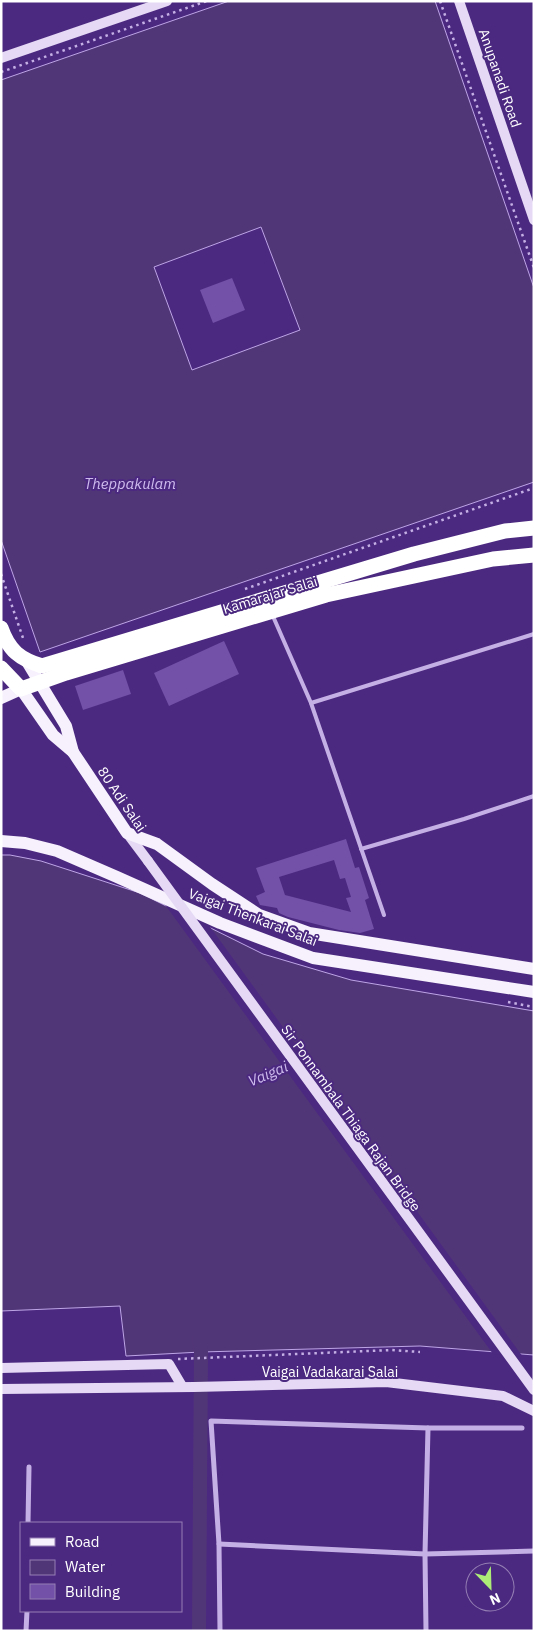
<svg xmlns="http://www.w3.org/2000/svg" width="535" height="1632" viewBox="0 0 535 1632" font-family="'IBM Plex Sans',sans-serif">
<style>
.water{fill:#513677;stroke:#bda5e6;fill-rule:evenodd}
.pier{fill:#4c2980}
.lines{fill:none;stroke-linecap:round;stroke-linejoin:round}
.canal{stroke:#513677;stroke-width:14}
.building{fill:#7351a8;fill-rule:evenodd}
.path{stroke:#c5b0e5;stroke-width:2.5;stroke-dasharray:2.5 4;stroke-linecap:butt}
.lane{stroke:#c5b0e5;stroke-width:4}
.street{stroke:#c5b0e5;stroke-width:5}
.secondary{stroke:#e5d9f5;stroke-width:10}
.primary{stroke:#f6f1fd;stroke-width:12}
.highway{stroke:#fff;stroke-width:15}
.secondary-bridge{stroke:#e5d9f5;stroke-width:10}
.labels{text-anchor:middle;stroke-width:4;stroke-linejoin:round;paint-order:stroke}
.street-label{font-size:14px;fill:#fff;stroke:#4c2980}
.water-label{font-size:15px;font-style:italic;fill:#cebced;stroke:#4c2980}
</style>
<rect width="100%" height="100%" fill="#4c2980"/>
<g class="water">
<path d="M229,1H435L534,288V482L40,652L1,540V80ZM261,227L300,330L192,370L154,267Z"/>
<path d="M1,855H10L41,861L140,893L263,954L351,980L534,1011V1355L420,1346L201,1352L126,1356L120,1306L1,1311Z"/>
</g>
<path class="pier" d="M163,902L208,924L523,1357L493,1354Z"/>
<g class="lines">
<path class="canal" d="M199,1334L201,1352L199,1631"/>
</g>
<g class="building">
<path d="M232,278L245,310L213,323L200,290Z"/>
<path d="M224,641L239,674L169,706L154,673Z"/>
<path d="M123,670L131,694L83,710L75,686Z"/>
<path d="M346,839L355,868L359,867L369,898L365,900L374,929L360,933L339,930L288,917L279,913L277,908L260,905L256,896L265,892L256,868ZM334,860L340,879L345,878L351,897L346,898L351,912L285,895L279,877Z"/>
</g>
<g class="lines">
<g class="path">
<path d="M440,1L534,268"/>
<path d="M1,72L207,1"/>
<path d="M1,574L23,638"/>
<path d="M245,589L534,488"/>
<path d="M508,1002L534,1007"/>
<path d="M178,1359L392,1350L420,1352"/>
</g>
<g class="lane">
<path d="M272,614L311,703L384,915"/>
<path d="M311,703L534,634"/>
<path d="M361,849L464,819L534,796"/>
</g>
<g class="street">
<path d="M28,1523L29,1467"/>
<path d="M219,1544L425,1554L534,1551"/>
<path d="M26,1631L27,1611"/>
<path d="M220,1631L219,1544L211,1421L428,1428H522"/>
<path d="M426,1631L425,1554L428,1428"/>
</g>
<g class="secondary">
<path d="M459,1L534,220"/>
<path d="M1,58L167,1"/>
<path d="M127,833L148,861"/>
<path d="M1,1368L169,1364L182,1386"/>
<path d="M1,1389L194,1387L386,1382L503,1396L534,1411"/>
</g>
<g class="primary">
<path d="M26,660L66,726L73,752L127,833L157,844L212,884L259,915L309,933L534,969"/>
<path d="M1,698L21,689L53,735L73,752"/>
<path d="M1,841L25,843L57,851L117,877L220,923L313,958L534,992"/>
</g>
<g class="highway">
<path d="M1,628C9,651 20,659 42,666L414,554L505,531L534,528"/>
<path d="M1,668L21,689L66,673L326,595L493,559L534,555"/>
</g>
<path class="secondary-bridge" d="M148,861L534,1390"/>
</g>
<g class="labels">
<g class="street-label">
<text transform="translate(500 78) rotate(71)" y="5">Anupanadi Road</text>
<text transform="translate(270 595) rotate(-17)" y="5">Kamarajar Salai</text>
<text transform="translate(122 799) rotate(56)" y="5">80 Adi Salai</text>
<text transform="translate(253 917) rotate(21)" y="5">Vaigai Thenkarai Salai</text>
<text transform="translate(351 1118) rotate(54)" y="5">Sir Ponnambala Thiaga Rajan Bridge</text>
<text x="330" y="1377">Vaigai Vadakarai Salai</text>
</g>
<g class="water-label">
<text x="130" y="489">Theppakulam</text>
<text transform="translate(268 1074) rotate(-23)" y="5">Vaigai</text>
</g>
</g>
<rect width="535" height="1632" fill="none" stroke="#ffffff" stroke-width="5"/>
<rect x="20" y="1522" width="162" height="90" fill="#4c2980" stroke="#947fb3"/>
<rect x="30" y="1538" width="25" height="8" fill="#f6f1fd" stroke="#947fb3"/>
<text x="65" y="1547" font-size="15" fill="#ffffff">Road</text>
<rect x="30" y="1560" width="25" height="15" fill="#513677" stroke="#947fb3"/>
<text x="65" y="1572" font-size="15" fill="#ffffff">Water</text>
<rect x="30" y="1584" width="25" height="15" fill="#7351a8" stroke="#947fb3"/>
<text x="65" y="1597" font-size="15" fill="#ffffff">Building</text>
<g transform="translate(490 1587) rotate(157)"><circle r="24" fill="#4c2980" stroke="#947fb3"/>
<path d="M0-4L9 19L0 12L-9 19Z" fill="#acec77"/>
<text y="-8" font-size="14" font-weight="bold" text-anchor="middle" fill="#ffffff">N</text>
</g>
</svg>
